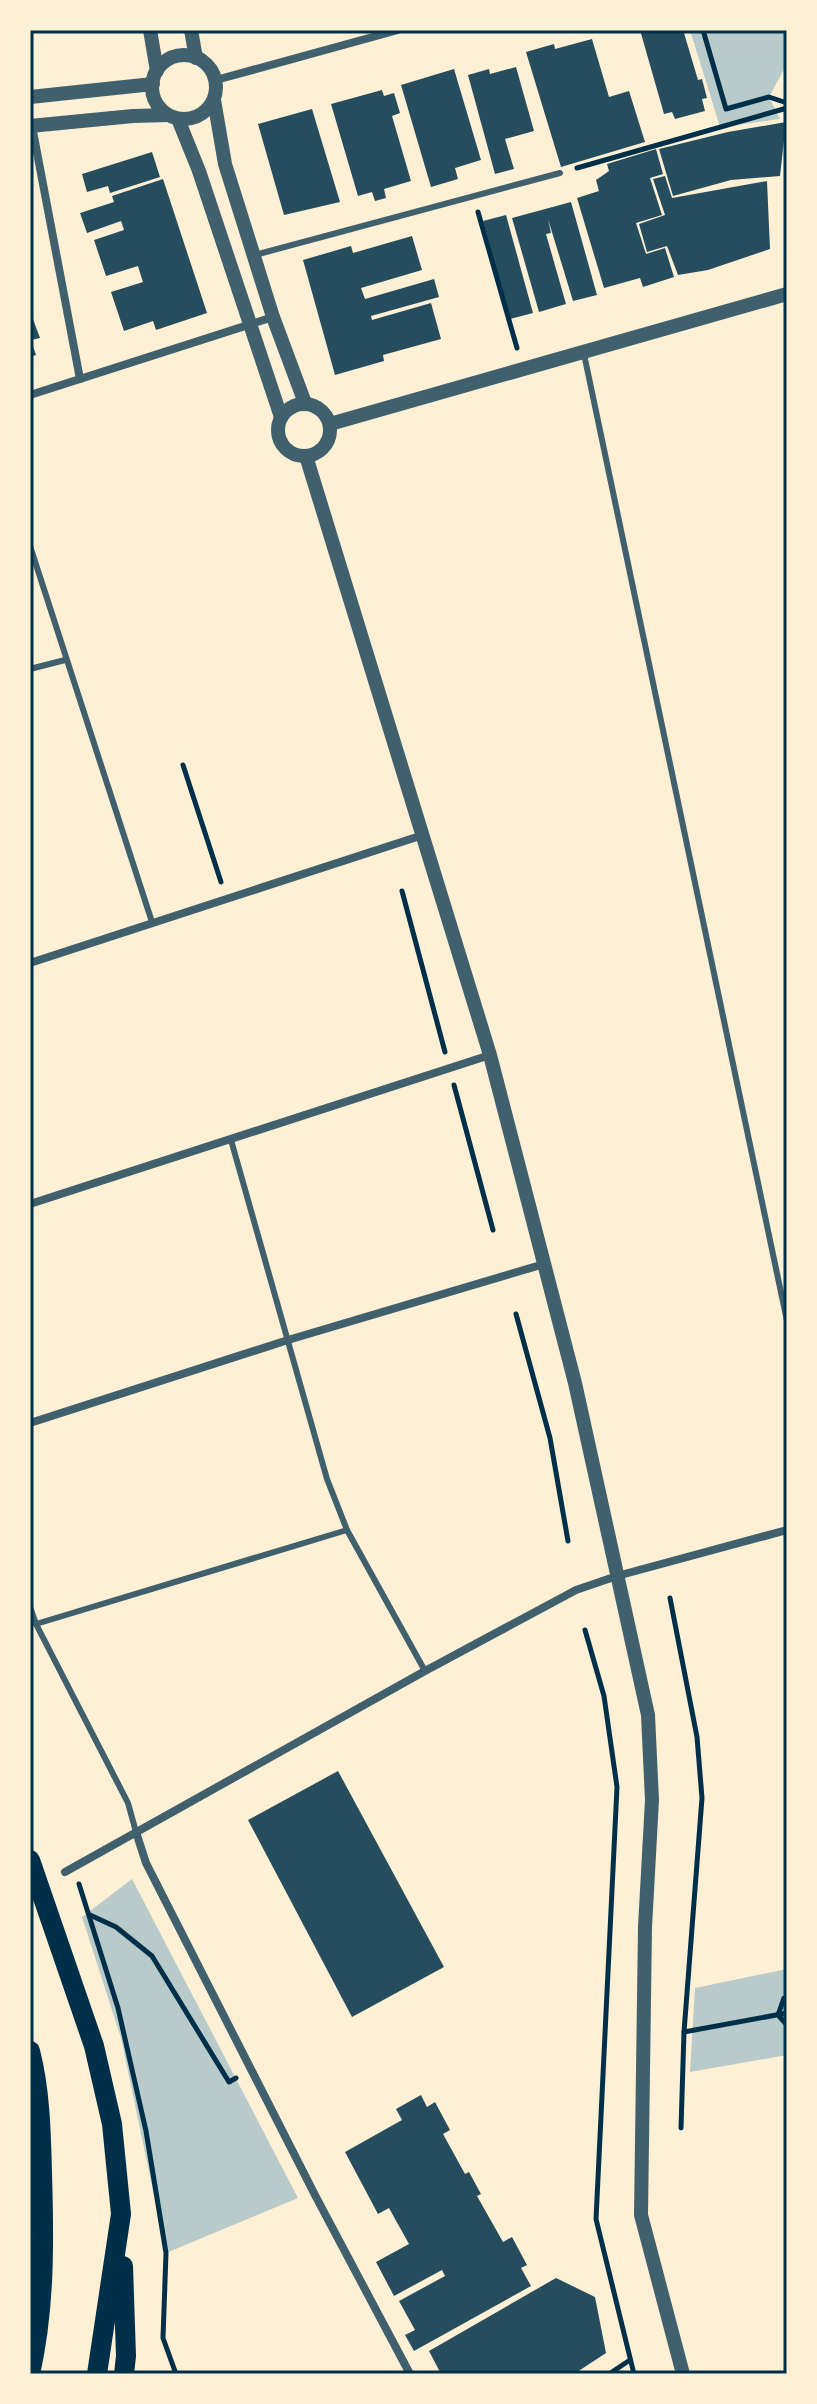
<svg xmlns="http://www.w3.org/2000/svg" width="817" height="2404" viewBox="0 0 817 2404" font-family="'Fira Sans Condensed',sans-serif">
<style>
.green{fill:#b9caca}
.building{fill:#264d5e}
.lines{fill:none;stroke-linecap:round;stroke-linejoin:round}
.path{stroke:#003049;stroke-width:5}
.service{stroke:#3f606c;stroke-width:6}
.minor{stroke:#3f606c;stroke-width:8}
.tertiary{stroke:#3f606c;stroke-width:14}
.primary{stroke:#003049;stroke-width:20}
.neatline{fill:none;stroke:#003049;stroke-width:3}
</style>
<rect width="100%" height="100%" fill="#fdf0d5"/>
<g class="green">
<path d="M690,30H787V64L769,97L780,119L720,127Z"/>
<path d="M132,1879L298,2198L166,2253L121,2038L82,1917Z"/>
<path d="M787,1969V2055L690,2072L695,1988Z"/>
</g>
<g class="building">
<path d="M640,30H692L684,33L698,80L702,79L707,98L702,99L705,111L675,119L672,112L664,114Z"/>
<path d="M592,39L609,97L629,91L645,142L561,167L526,52L554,44L555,49Z"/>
<path d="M516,67L534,131L505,139L514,169L495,174L468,75L489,69L490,74Z"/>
<path d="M454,69L481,160L455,168L458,179L431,187L401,85Z"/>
<path d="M382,90L384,96L394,93L400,113L392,116L411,181L384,189L386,198L375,201L372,192L358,196L331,104Z"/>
<path d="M312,109L340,202L284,215L258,124Z"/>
<path d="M786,122L780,176L731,180L673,196L659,149L728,132Z"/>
<path d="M656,149L663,174L650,178L662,215L636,223L646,254L665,248L674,277L643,287L640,278L604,288L577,198L599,191L596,180L609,171L607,164Z"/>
<path d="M152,152L160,177L110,193L108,186L87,192L82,174Z"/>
<path d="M665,176L672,198L767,181L770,249L708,270L678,275L667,246L647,252L639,224L665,215L653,179Z"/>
<path d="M163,179L207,313L156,330L153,321L124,331L111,292L143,282L141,276L138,266L106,276L94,240L124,230L121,221L87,233L80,213L114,202L112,196Z"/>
<path d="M571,202L597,295L573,301L548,219L551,233L546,234L566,304L539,312L512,218Z"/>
<path d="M506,215L533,313L510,319L483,221Z"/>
<path d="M412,236L422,270L361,288L365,299L434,279L439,297L371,316L372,320L431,303L441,339L383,355L384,361L335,375L303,260L351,246L353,253Z"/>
<path d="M30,311L40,338L31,340L36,355L30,357Z"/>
<path d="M338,1771L444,1967L352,2017L248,1820Z"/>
<path d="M421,2095L427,2107L435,2102L450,2130L443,2134L465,2174L469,2172L481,2194L477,2196L503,2242L512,2237L527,2265L521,2268L531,2286L414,2351L405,2335L415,2330L399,2301L445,2276L442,2270L394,2296L376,2262L409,2244L389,2208L378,2214L345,2152L402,2120L396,2109Z"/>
<path d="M556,2278L595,2297L606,2353L574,2374H441L429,2351Z"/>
</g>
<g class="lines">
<g class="path">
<path d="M703,30L726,109L769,97L787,103"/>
<path d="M577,168L787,108"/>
<path d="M478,212L517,348"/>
<path d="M183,765L221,882"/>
<path d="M402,891L445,1052"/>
<path d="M454,1085L493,1230"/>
<path d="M516,1314L550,1438L568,1541"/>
<path d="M670,1598L697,1737L702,1798L684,2032L681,2128"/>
<path d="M585,1630L604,1696L617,1787L596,2219L634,2374"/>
<path d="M79,1884L118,2008L146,2131L166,2253L163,2338L176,2374"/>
<path d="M90,1915L116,1927L152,1956L229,2082L236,2078"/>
<path d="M787,1997L784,1998L778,2015L787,2025"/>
<path d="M684,2032L787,2013"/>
<path d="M609,2374L630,2360"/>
</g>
<g class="service">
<path d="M255,255L560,173"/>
<path d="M584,354L787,1321"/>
<path d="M30,546L152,922"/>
<path d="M30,669L65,660"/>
<path d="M231,1140L327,1479L347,1530L425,1671"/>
<path d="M30,1607L36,1624L128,1803L136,1832"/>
<path d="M36,1624L347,1530"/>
</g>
<g class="minor">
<path d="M216,80L398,30"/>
<path d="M32,126L80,379"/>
<path d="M30,395L273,317"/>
<path d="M30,963L423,835"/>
<path d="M30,1204L490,1055"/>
<path d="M30,1423L288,1340L544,1264"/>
<path d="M136,1832L146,1863L316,2197L410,2374"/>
<path d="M65,1872L425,1671L576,1590L617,1576L787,1530"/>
</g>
<g class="tertiary">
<path d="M150,30L157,71"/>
<path d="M191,30L196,58"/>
<circle cx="184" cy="87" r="32"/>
<path d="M30,97L153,84"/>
<path d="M214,100L225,164L273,317L305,403"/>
<path d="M178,119L199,171L281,417"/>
<path d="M30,126L133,116L168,115"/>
<circle cx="304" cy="430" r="26"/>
<path d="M330,424L787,294"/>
<path d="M306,456L490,1055L575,1383L648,1715L652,1800L645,1927L641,2215L683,2374"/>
</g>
<g class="primary">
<path d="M30,1860L94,2046L112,2124L121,2214L97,2374"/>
<path d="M30,2051C40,2089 41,2133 42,2173C44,2240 45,2308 30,2374"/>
<path d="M123,2266L126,2356L124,2374"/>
</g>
</g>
<rect width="817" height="2404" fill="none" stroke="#fdf0d5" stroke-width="64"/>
<rect x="32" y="32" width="753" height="2340" class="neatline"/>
</svg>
